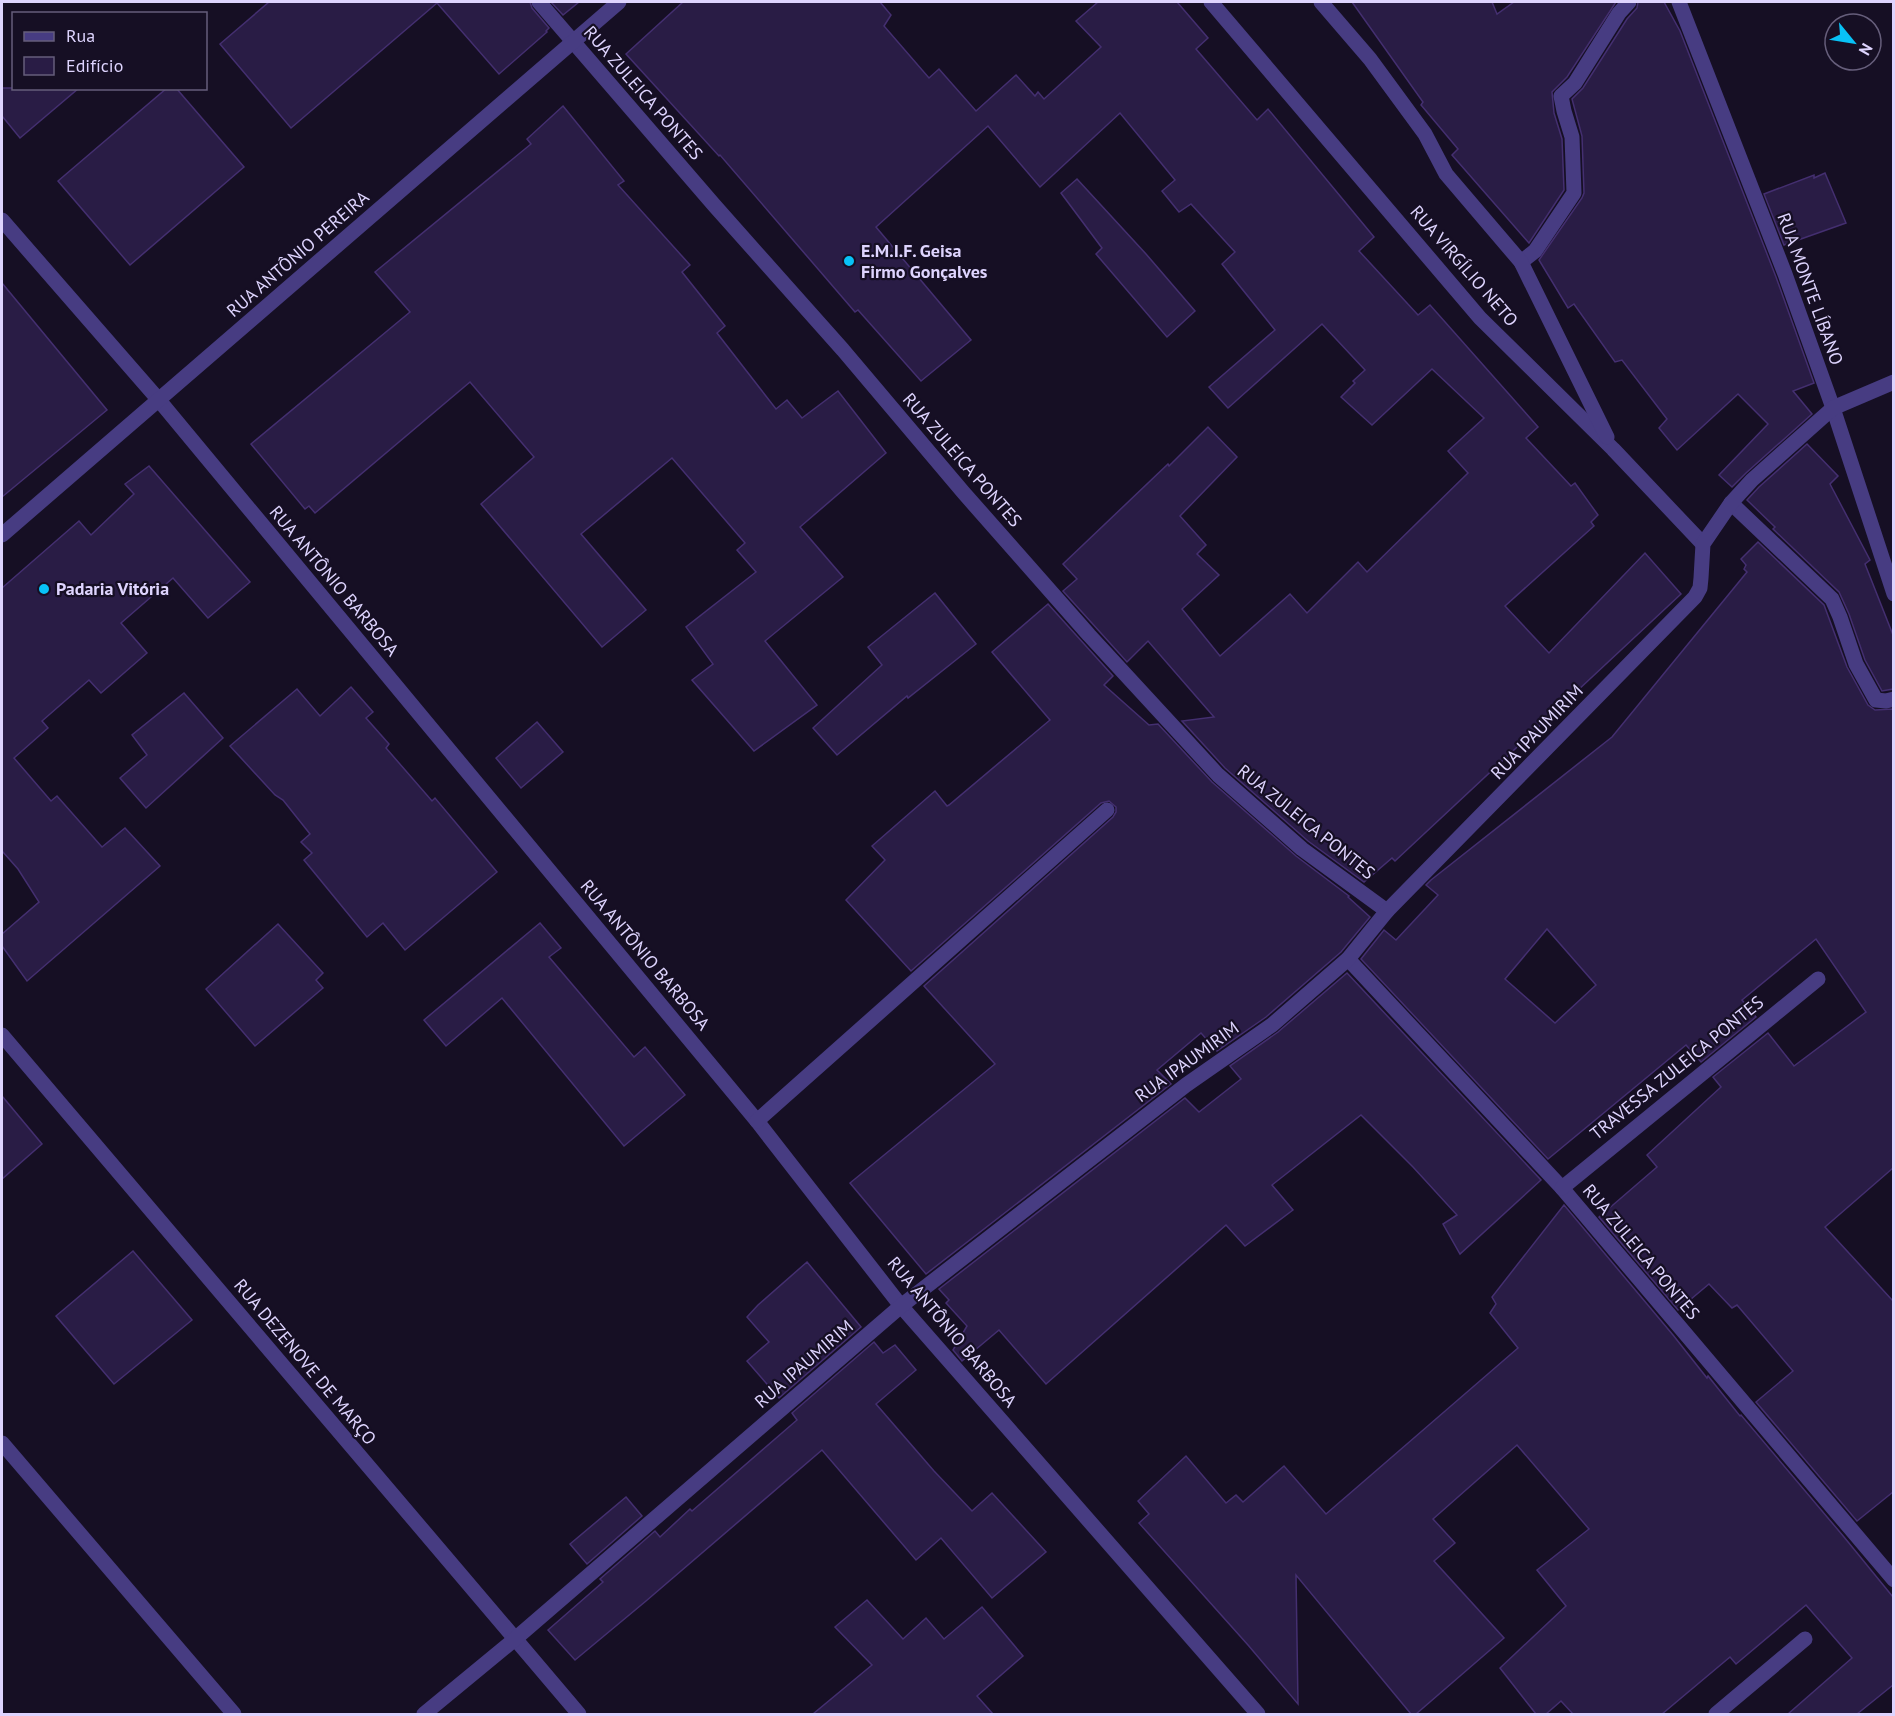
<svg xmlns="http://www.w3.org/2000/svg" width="1895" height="1716" viewBox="0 0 1895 1716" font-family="'PT Sans',sans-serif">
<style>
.building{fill:#291c45;stroke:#442f70;stroke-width:1.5;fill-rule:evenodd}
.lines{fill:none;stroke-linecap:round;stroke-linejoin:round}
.lane{stroke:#473c82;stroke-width:15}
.street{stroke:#473c82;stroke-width:15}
.poi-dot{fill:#08c2f6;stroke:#160f24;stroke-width:2}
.labels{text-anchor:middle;stroke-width:4.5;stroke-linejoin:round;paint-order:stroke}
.street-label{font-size:18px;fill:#ded4fe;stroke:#160f24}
.poi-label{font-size:18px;font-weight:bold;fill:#ded4fe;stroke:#160f24;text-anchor:start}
</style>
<rect width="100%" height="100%" fill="#160f24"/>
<g class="building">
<path d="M269,2H530L532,8L549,28L546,31L547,32L499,74L437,3L291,128L220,44Z"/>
<path d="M551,2H579L563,15Z"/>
<path d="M683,2H880L891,15L884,26L929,78L939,69L976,111L1016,75L1035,96L1038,92L1044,99L1101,47L1076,21L1098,2H1177L1208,38L1196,49L1257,120L1268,109L1374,237L1359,251L1418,315L1430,305L1538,427L1526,438L1571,486L1575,483L1598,515L1591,522L1594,526L1505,606L1549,653L1645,553L1681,594L1395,861L1392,858L1364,882L1308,841L1225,768L1182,721L1214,717L1148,641L1127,662L1063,591L1077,579L1063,564L1168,464L1169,466L1208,427L1237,457L1180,516L1206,545L1197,554L1219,575L1182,609L1220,656L1290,594L1307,613L1358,562L1367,572L1468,473L1448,451L1484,418L1432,369L1372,425L1341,397L1355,383L1353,381L1365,370L1322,324L1228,408L1209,387L1275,330L1222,264L1235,252L1191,204L1179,212L1162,191L1175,180L1120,113L1040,187L988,126L876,227L971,340L921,381L858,310L855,312L720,155L719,156L626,54Z"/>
<path d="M1352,2H1492L1497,14L1514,2H1616L1567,77L1552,92L1554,113L1562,139L1564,190L1529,243L1452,155L1458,149L1421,105L1423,102Z"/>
<path d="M1638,2H1664L1680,31L1776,277L1814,383L1793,391L1812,414L1746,473L1732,487L1719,475L1768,424L1738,394L1677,450L1659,428L1667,419L1622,360L1615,362L1574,304L1568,308L1539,260L1582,198L1584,193L1582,136L1572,99L1583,88L1627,19L1637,8Z"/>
<path d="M2,88H79L20,138L2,116Z"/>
<path d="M167,88H176L244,167L130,265L58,181Z"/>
<path d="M563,106L624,181L618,185L690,265L682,272L725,326L717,333L776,409L787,400L802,418L838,391L886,453L800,527L843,577L765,641L817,705L754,751L692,680L713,664L686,627L756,572L737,550L745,543L672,458L581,534L646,610L602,647L481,504L534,457L470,382L315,513L309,506L305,509L251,444L410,312L375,272L531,144L527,139Z"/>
<path d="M1825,173L1846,223L1784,245L1764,194L1814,175V178Z"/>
<path d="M1077,179L1146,254L1195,311L1167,337L1096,254L1102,248L1061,193Z"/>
<path d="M2,283L107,410L2,497Z"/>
<path d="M1807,444L1838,476L1830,484L1870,560L1865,564L1893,635V689L1882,691L1865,660L1849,614L1839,592L1773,529L1775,527L1747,500L1759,487Z"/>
<path d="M149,466L250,582L208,618L173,578L121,623L147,653L101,693L89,680L42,721L48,728L14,758L51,801L57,796L102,847L125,828L160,866L27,981L2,946V934L39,902L18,869L2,851V588L79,521L91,535L134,494L125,484Z"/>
<path d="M1758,542L1824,605L1847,667L1868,705L1875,710L1893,709V1168L1825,1227L1893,1301V1492L1857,1521L1756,1402L1793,1371L1737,1305L1732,1308L1709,1284L1678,1310L1599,1217L1657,1167L1647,1155L1721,1087L1713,1077L1768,1033L1794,1066L1866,1012L1816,939L1742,1000L1756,1017L1701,1062L1686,1045L1548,1159L1361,959L1384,930L1396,940L1438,895L1426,885L1431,880L1612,737L1747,572L1744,569L1746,565L1741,559ZM1547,929L1596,985L1555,1023L1505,979Z"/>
<path d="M935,593L976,644L908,698L907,696L837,755L813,728L882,665L868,647Z"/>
<path d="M1048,604L1113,676L1104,685L1149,725L1158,724L1212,782L1296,856L1349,896L1348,897L1370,917L1341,952L1266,1017L1217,1051L1201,1033L1157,1070L1171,1084L926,1274L850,1183L995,1064L924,986L1113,817L1116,812V807L1109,801L1101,803L911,971L846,900L885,860L872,846L935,791L947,806L949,805L1050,720L992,652Z"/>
<path d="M351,687L373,712L366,718L389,744L386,748L432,801L435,798L497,872L405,950L383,923L367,937L304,860L312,853L301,842L310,834L283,800L275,795L230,746L297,689L320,716Z"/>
<path d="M184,693L223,738L146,808L120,778L147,755L132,735Z"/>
<path d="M537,722L563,752L521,788L496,758Z"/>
<path d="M540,923L561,948L549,957L634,1057L645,1047L685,1095L624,1146L502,998L446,1046L424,1020Z"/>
<path d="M278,924L323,973L316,980L323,988L255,1046L206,989Z"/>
<path d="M1347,973L1541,1180L1460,1254L1443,1224L1457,1215L1413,1167L1361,1115L1272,1185L1293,1210L1245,1246L1226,1225L1046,1384L999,1330L962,1361L953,1350L967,1326L946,1303L949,1300L939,1289L1185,1098L1199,1112L1241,1079L1230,1066L1278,1032Z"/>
<path d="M2,1096L42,1144L2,1179Z"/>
<path d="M1564,1205L1673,1335L1707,1378L1708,1376L1740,1416L1741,1415L1844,1537L1893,1597V1685L1857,1714H1788L1852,1658L1806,1605L1736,1664L1730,1657L1662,1714H1573L1561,1701L1546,1714H1536L1500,1668L1566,1606L1537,1570L1589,1529L1517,1445L1433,1519L1455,1543L1434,1561L1504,1638L1416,1714H1411L1296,1575L1298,1704L1248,1645L1139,1523L1149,1514L1138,1501L1186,1456L1226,1503L1236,1495L1243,1502L1284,1466L1326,1514L1518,1348L1490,1313L1496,1304L1492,1297Z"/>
<path d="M133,1251L192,1320L114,1384L56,1316Z"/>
<path d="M807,1262L861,1327L779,1398L747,1361L769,1342L747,1317L758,1305Z"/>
<path d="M874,1342L883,1353L895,1345L916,1370L876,1404L934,1471L972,1511L992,1493L1046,1552L992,1598L941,1538L916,1560L822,1450L646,1601L575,1660L548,1630L603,1582L600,1579L655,1531L660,1537L690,1509L692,1511L797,1420L792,1413Z"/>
<path d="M626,1497L642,1516L587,1564L570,1544Z"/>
<path d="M867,1600L903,1639L926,1618L944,1639L982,1607L1023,1656L977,1696L993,1714H813L872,1665L835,1627Z"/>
</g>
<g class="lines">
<g class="lane">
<path d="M1679,2L1785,274L1833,408"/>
<path d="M1521,262L1535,251L1574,193L1572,137L1564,111L1561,96L1575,83L1619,13L1629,2"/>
<path d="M1731,503L1832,599L1840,617L1856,664L1876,700L1886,701L1894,699"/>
<path d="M2,1443L234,1714"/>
</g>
<g class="street">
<path d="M539,2L714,205L843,350L963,492L1089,635L1218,775L1302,849L1387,911"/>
<path d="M1211,2L1480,318L1613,449L1703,544"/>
<path d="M1321,2L1370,59L1425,134L1446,174L1521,262L1607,437"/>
<path d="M2,220L158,399L757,1121L901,1306L1258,1714"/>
<path d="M1833,408L1894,594"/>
<path d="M2,535L619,2"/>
<path d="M1348,959L1562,1188L1894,1580"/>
<path d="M2,1035L579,1714"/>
<path d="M757,1121L1107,810"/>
<path d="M1562,1188L1818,979"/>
<path d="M424,1714L515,1639L901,1306L1186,1085L1272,1025L1348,959L1387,911L1695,597L1700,588L1701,578L1703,544L1731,503L1752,480L1833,408L1894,382"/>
<path d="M1716,1714L1805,1639"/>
</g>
</g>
<g class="poi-dot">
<circle cx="849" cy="261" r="6"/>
<circle cx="44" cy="589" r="6"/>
</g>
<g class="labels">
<g class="street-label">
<text transform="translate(643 93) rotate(49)" y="6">RUA ZULEICA PONTES</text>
<text transform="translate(298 254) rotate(-41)" y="6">RUA ANTÔNIO PEREIRA</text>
<text transform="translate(1464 266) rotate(49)" y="6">RUA VIRGÍLIO NETO</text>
<text transform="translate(1810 289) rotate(70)" y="6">RUA MONTE LÍBANO</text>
<text transform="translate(962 460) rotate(49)" y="6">RUA ZULEICA PONTES</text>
<text transform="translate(334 581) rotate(50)" y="6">RUA ANTÔNIO BARBOSA</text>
<text transform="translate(1537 732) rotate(-46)" y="6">RUA IPAUMIRIM</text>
<text transform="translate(1306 822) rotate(39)" y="6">RUA ZULEICA PONTES</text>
<text transform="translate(645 955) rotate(50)" y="6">RUA ANTÔNIO BARBOSA</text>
<text transform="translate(1187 1062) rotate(-36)" y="6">RUA IPAUMIRIM</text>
<text transform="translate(1677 1068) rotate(-39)" y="6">TRAVESSA ZULEICA PONTES</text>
<text transform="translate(1641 1252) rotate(50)" y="6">RUA ZULEICA PONTES</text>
<text transform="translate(952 1332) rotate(50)" y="6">RUA ANTÔNIO BARBOSA</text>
<text transform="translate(305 1362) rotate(50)" y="6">RUA DEZENOVE DE MARÇO</text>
<text transform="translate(804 1364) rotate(-41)" y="6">RUA IPAUMIRIM</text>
</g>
<g class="poi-label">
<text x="861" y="257">E.M.I.F. Geisa<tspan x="861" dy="21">Firmo Gonçalves</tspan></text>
<text x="56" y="595">Padaria Vitória</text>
</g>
</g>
<rect width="1895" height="1716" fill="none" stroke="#ded4fe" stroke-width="6"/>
<rect x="12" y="12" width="195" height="78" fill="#160f24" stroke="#665e7b" stroke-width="1.5"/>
<rect x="24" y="32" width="30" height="9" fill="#473c82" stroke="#665e7b" stroke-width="1.5"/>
<text x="66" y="42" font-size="18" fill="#ded4fe">Rua</text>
<rect x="24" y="57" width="30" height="18" fill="#291c45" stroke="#665e7b" stroke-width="1.5"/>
<text x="66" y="72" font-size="18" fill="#ded4fe">Edifício</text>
<g transform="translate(1853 42) rotate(120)"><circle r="28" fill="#160f24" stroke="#665e7b" stroke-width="1.5"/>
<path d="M0-4.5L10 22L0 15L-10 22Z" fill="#08c2f6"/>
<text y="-9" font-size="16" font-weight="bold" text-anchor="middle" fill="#ded4fe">N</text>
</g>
</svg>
